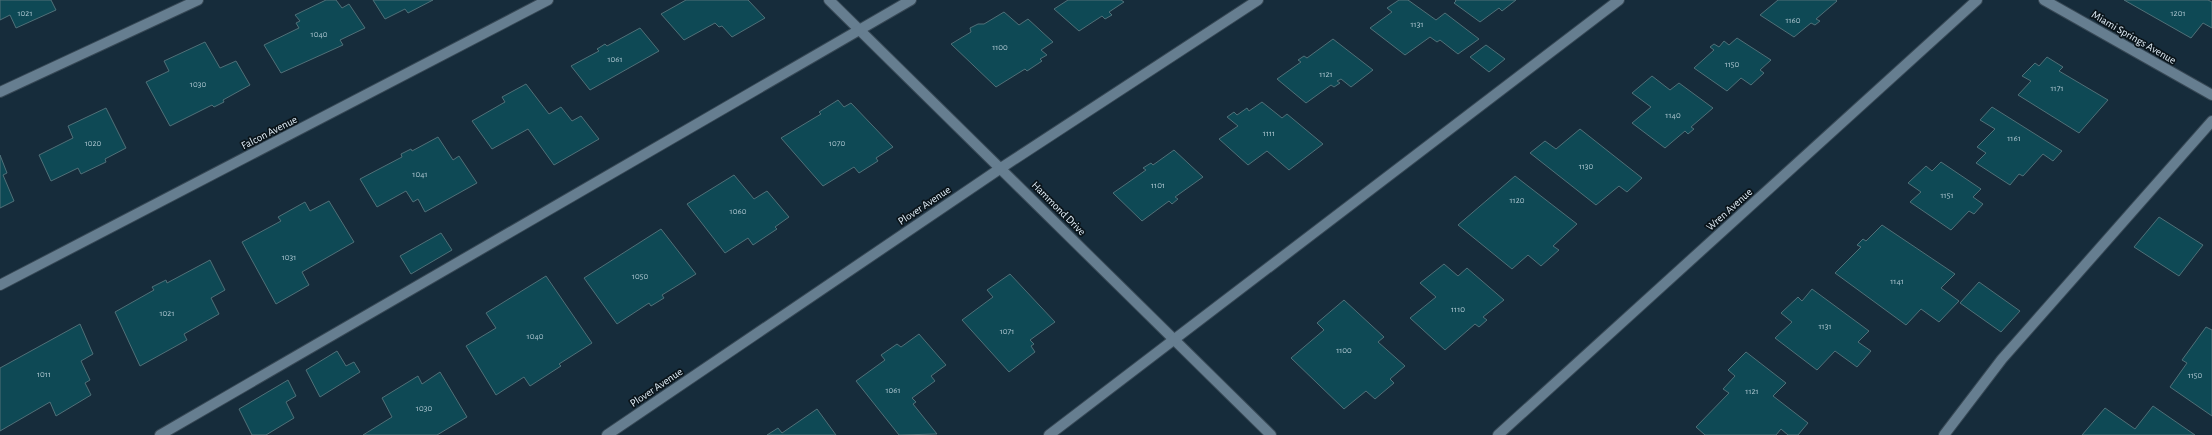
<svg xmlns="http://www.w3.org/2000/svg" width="2212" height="435" viewBox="0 0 2212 435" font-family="'Alegreya Sans',sans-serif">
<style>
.building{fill:#0e4955;stroke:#507078}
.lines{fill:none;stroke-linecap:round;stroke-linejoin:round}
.minor-casing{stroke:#374855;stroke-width:12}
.minor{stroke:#667e90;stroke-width:10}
.labels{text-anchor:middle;stroke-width:3.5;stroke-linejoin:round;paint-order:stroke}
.number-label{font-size:9px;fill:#acc5cf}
.street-label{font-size:11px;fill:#e1eef8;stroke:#0a141a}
</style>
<rect width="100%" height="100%" fill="#162c3b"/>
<g class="building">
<path d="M0,0H51L56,10L16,28L10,15L0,20Z"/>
<path d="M326,0H336L342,8L349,4L365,28L340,40L343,45L281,73L264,45L299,28L296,23L300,21L295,15Z"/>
<path d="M373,0H433L408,13L405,9L385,19Z"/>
<path d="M686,0H748L765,18L732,37L722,26L719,27L715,23L684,40L661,14Z"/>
<path d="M1068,0H1121L1124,2L1109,12L1112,15L1105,19L1102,16L1079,31L1054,9Z"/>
<path d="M1399,0H1408L1436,20L1445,13L1479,39L1458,54L1440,40L1437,42L1430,37L1405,55L1370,28L1392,12L1387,8Z"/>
<path d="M1455,0H1516L1502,11L1499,8L1480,22L1454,3L1456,1Z"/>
<path d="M1778,0H1836L1837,1L1816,19L1820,21L1815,25L1811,23L1794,37L1760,15Z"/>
<path d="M2124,0H2208L2212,2V28L2203,23L2191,38Z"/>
<path d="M1004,12L1019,25L1028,19L1053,42L1041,50L1047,55L1040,59L1042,61L1027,71L1025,69L996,87L951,44L971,32L970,28L978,24H984Z"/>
<path d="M640,28L659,51L590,90L571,66L599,51L597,49L605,44L607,46Z"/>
<path d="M1737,38L1771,60L1760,70L1764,73L1751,85L1741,78L1727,91L1694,68L1714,50L1710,47L1714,44L1719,47L1724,41L1729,45Z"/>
<path d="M1333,39L1373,70L1351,87L1341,79L1337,81L1340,83L1334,87L1331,85L1306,103L1277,79L1301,62L1298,60L1304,56L1307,58Z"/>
<path d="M205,42L220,68L236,61L250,85L223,100L224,102L214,107L212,105L170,126L146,82L169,71L164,61Z"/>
<path d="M1486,45L1505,59L1489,72L1470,57Z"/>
<path d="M2047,57L2063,67L2059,71L2108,100L2079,133L2018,95L2031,81L2022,76L2035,63L2039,66Z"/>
<path d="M1652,76L1670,90L1679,83L1713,108L1691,127L1694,129L1688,134L1685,131L1665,148L1632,123L1651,107L1632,93Z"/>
<path d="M526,84L549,114L561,107L572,121L581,116L599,139L554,165L528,129L492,149L472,121L505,102L502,97Z"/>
<path d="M838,100L844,107L851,103L893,147L876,158L878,161L859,173L854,167L823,186L781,138L821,114L819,112Z"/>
<path d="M1262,102L1282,118L1287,114L1323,144L1289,170L1267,151L1248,165L1219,139L1238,126L1227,117L1234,112L1237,115L1247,108L1249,111Z"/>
<path d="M1992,107L2062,151L2053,161L2043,154L2023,176L2019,174L2010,185L1976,163L1986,153L1977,147L1995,129L1980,120Z"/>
<path d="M106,108L126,148L105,159L106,162L81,174L78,168L51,181L39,155L73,138L68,126Z"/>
<path d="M1580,129L1642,178L1627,192L1619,186L1596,205L1530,153L1545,141L1556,149Z"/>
<path d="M438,137L453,160L459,156L477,183L425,212L418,199L413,202L406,191L377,207L360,179L402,157L401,154L411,149L412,151Z"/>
<path d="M1174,150L1203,177L1175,197L1178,199L1172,204L1169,201L1142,221L1113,193L1146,170L1143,168L1151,163L1153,165Z"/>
<path d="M0,155L7,173L3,175L14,201L0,208Z"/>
<path d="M1941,162L1981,189L1973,197L1983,204L1974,214L1969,211L1951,230L1910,202L1921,192L1908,183L1926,166L1932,171Z"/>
<path d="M734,175L754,199L767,191L789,217L775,227L777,229L753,245L748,238L725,253L687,204Z"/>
<path d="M1515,176L1577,224L1553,246L1559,250L1541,266L1528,255L1512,269L1458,225Z"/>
<path d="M329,201L354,242L302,272L309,285L276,304L242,242L281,221L278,217L305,202L310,211Z"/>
<path d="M2159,217L2203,245L2179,276L2134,247Z"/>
<path d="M1882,225L1955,274L1941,288L1959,301L1939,322L1921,309L1906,325L1835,273L1861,247L1857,245L1863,239L1866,241Z"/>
<path d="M661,229L696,274L662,295L664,298L651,306L649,303L617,324L584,278Z"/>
<path d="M441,233L452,250L411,274L400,256Z"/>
<path d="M210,260L225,290L211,298L219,314L184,334L187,340L140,366L115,312L154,290L152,287L166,280L167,283Z"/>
<path d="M1444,264L1458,276L1467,268L1504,300L1483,317L1487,320L1479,327L1475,324L1445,350L1410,318L1436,297L1420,283Z"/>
<path d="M1010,274L1055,322L1030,340L1034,344L1031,346L1035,352L1009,372L962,320L993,297L987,290Z"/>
<path d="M546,276L592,343L559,364L561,366L530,386L524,377L496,395L466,346L496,328L486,313Z"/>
<path d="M1979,282L2020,311L2001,332L1960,303Z"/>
<path d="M1812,289L1869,331L1858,342L1871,351L1857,367L1835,351L1817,370L1775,338L1792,322L1781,313L1798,297L1802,301Z"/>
<path d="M1344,300L1384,337L1378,342L1405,366L1390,379L1394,383L1375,399L1366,391L1344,409L1291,358L1324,330L1317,323Z"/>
<path d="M80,324L93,354L81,361L90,380L85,383L91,395L56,416L50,402L0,431V368Z"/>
<path d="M2206,327L2212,330V416L2170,387L2187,363L2182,360Z"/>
<path d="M919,334L946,365L931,376L935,381L912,398L916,402L913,404L937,434L899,435L856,381L885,360L881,355L897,344L901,347Z"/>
<path d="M337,351L346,366L354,362L360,372L320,397L306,370Z"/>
<path d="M1746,352L1786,383L1773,396L1808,423L1798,435H1788L1781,429L1776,435H1705L1696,427L1729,393L1723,389L1735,376L1728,370Z"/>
<path d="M440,372L467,417L437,435H363L392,417L382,398L418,376L422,384Z"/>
<path d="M288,380L296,396L286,402L294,418L266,435H252L239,409Z"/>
<path d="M2153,406L2195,435H2082L2105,408L2135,429Z"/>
<path d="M817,409L836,435H767L778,428L782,433Z"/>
</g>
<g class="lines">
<defs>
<g id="minor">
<path d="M829,0L1271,435"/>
<path d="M2044,0L2212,95"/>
<path d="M0,92L198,0"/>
<path d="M0,285L548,0"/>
<path d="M160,435L911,0"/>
<path d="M607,435L1001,168L1258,0"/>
<path d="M1049,435L1619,0"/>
<path d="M1498,435L1977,0"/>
<path d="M1944,435L2002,359L2212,121"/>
</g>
</defs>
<use href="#minor" class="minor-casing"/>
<use href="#minor" class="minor"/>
</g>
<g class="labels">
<g class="number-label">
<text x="25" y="16">1021</text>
<text x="2178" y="16">1201</text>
<text x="1793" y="23">1160</text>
<text x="1417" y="27">1131</text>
<text x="319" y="37">1040</text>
<text x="1000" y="50">1100</text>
<text x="615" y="62">1061</text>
<text x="1732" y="67">1150</text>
<text x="1326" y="77">1121</text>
<text x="198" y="87">1030</text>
<text x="2057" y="91">1171</text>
<text x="1673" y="118">1140</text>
<text x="1269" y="136">1111</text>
<text x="2014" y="141">1161</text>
<text x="93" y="146">1020</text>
<text x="837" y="146">1070</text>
<text x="1586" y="169">1130</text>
<text x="420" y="177">1041</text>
<text x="1158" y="188">1101</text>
<text x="1947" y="198">1151</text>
<text x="1517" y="203">1120</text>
<text x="738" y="214">1060</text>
<text x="289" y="260">1031</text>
<text x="640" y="279">1050</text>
<text x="1897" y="284">1141</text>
<text x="1458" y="312">1110</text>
<text x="167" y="316">1021</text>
<text x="1825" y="329">1131</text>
<text x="1007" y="334">1071</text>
<text x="535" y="339">1040</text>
<text x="1344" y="353">1100</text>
<text x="44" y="377">1011</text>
<text x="2195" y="378">1150</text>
<text x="893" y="393">1061</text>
<text x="1752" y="394">1121</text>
<text x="424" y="411">1030</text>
</g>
<g class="street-label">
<text transform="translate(2134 37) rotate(30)" y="4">Miami Springs Avenue</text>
<text transform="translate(269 132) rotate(-27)" y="4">Falcon Avenue</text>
<text transform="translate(924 205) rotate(-34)" y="4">Plover Avenue</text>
<text transform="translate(1059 208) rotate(45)" y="4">Hammond Drive</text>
<text transform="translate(1729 209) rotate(-42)" y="4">Wren Avenue</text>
<text transform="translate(656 387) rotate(-34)" y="4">Plover Avenue</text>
</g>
</g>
</svg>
